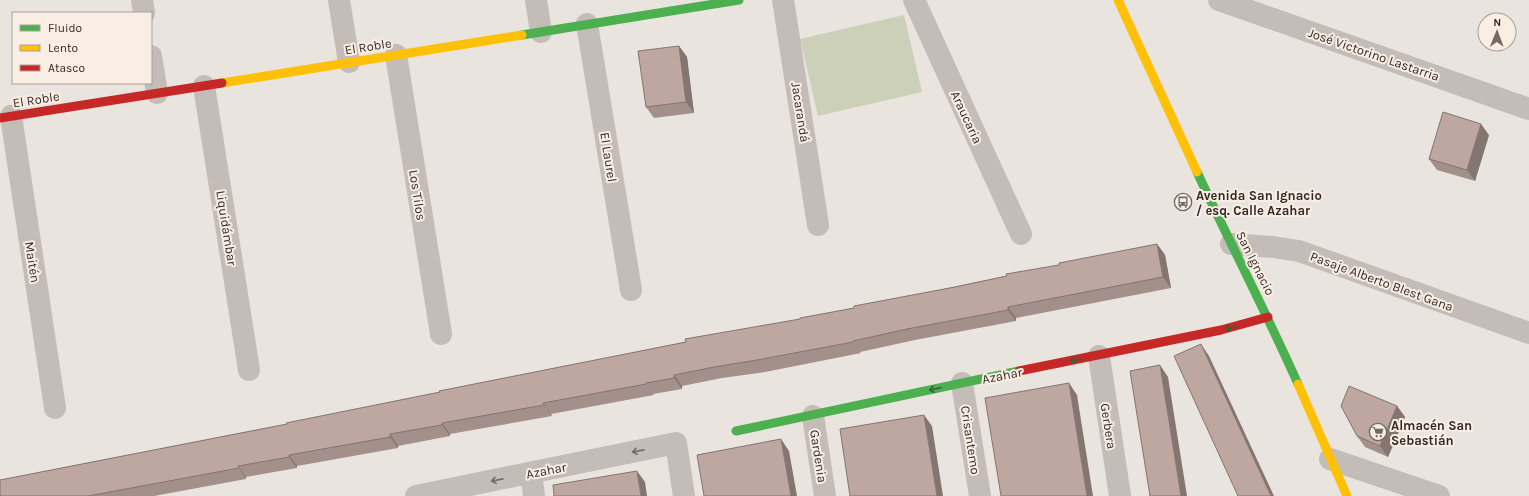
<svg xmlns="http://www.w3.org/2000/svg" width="1529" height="496" viewBox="0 0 1529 496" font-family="Karla,sans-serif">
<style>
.green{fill:#ccd0b8}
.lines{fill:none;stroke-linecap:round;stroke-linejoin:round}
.street{stroke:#c4bcb7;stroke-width:22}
.fast{stroke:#4caf50;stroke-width:9}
.slow{stroke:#ffc107;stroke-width:9}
.jam{stroke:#c62828;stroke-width:9}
.wall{fill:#a3908a}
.shaded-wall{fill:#847570}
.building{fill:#bda7a0;stroke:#847570}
.oneway{stroke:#3d5f37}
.oneway2{stroke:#746b67}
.labels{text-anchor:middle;stroke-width:4;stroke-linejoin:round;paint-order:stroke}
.street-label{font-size:13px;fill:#332926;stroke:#f8eee4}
.poi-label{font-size:13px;font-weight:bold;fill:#332926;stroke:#f8eee4;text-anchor:start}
</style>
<rect width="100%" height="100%" fill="#eae4de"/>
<path class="green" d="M904,15L922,92L818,116L800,39Z"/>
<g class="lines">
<g class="street">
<path d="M142,0L144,13"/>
<path d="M339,0L349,62"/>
<path d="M536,0L541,32"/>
<path d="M783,0L818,225"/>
<path d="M914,0L1021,234"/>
<path d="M1219,0L1529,109"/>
<path d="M587,24L631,290"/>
<path d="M396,55L441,334"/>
<path d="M151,56L157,93"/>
<path d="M204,86L249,370"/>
<path d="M11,116L55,408"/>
<path d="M1231,244L1273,247L1299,251L1529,333"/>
<path d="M1099,356L1120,496"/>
<path d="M962,383L980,496"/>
<path d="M813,416L825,496"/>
<path d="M1330,459L1439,496"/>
<path d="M531,473L534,496"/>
<path d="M416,496L676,443L684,496"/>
</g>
<g class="fast">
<path d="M522,35L739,0"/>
<path d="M1197,172C1230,243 1266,312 1298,384"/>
<path d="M736,431L1019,371"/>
</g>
<g class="slow">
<path d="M1118,0L1197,172"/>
<path d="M222,83L522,35"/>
<path d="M1298,384L1347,496"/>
</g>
<g class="jam">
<path d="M0,118L222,83"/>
<path d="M1019,371L1221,330L1268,317"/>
</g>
</g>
<g class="wall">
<path d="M679,46L687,57L694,113L654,118L646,107Z"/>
<path d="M1489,135L1475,181L1437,170L1429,159Z"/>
<path d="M1157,244L1165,255L1171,288L1016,318V321L915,340L860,352L861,353L765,372L722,378L682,386V389L653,394L654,395L551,414L552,416L450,434V436L398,446V448L297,466V468L246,477V479L154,496H0L31,474L287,424L440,392L854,308Z"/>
<path d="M1397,406L1405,417L1388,457L1365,447L1357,436Z"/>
</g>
<g class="shaded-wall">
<path d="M679,46L687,57L694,113L686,102Z"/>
<path d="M1481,124L1489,135L1475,181L1467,170Z"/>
<path d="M1157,244L1165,255L1171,288L1163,277Z"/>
<path d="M1008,307L1016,318V321L1008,310Z"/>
<path d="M1201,344L1209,356L1274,496H1271Z"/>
<path d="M1160,365L1168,377L1187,496H1181Z"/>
<path d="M674,375L682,386V389L674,378Z"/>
<path d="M1069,383L1077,395L1093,496H1087Z"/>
<path d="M543,403L551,414L552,416L544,405Z"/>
<path d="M1397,406L1405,417L1388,457L1380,446Z"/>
<path d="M924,415L932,426L943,496H937Z"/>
<path d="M442,423L450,434V436L442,425Z"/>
<path d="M390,434L398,446V448L390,437Z"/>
<path d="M781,439L789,451L797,496H791Z"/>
<path d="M289,455L297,466V468L289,457Z"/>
<path d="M238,466L246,477V479L239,468Z"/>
<path d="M637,471L645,482L647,496H641Z"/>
</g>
<g class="building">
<path d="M679,46L686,102L646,107L638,51Z"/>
<path d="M1443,112L1481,124L1467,170L1429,159Z"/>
<path d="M1157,244L1163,277L1008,307V310L907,329L853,341V342L757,360L714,367L674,375V378L646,383V384L543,403L544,405L442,423V425L390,434V437L289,455V457L238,466L239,468L88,496H0V480L287,424L286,423L440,392L439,391L686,342L685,339L800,319V318L854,308V306L955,287L1007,276L1006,274L1059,265V263Z"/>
<path d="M1201,344L1271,496H1238L1174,356Z"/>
<path d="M1160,365L1181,496H1150L1130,371Z"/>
<path d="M1069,383L1087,496H1001L985,398Z"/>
<path d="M1349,386L1397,406L1380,446L1357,436L1341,406Z"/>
<path d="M924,415L937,496H850L840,429Z"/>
<path d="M781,439L791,496H704L697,455Z"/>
<path d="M637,471L641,496H554L553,485Z"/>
</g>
<defs><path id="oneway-shaft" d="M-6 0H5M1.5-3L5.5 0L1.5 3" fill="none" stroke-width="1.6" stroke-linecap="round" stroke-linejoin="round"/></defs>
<g class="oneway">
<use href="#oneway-shaft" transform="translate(1231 328) rotate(165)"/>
<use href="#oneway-shaft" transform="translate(1076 360) rotate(169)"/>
<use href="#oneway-shaft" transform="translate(935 389) rotate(168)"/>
</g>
<g class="oneway2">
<use href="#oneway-shaft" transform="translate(638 451) rotate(169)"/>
<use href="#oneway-shaft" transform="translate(497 480) rotate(169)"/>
</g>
<defs>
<symbol id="bus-ring" viewBox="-11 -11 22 22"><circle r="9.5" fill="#f8eee4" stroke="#736a66" stroke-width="1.5"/><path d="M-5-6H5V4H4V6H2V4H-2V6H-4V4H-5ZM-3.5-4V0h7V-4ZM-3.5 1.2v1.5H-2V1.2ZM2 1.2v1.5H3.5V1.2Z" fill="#736a66"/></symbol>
<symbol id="supermarket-ring" viewBox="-11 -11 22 22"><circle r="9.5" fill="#f8eee4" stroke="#736a66" stroke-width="1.5"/><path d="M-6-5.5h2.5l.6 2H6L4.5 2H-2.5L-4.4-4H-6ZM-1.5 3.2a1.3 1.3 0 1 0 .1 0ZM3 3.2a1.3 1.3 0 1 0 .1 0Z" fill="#736a66"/></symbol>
</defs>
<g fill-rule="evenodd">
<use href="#bus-ring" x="1173" y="192" width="20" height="20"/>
<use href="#supermarket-ring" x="1368" y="422" width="20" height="20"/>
</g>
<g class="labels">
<g class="street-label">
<text transform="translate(368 46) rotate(-9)" y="5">El Roble</text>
<text transform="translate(1374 54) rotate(19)" y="5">José Victorino Lastarria</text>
<text transform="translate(36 99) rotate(-9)" y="5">El Roble</text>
<text transform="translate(801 112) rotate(81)" y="5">Jacarandá</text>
<text transform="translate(967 117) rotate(65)" y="5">Araucaria</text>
<text transform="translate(609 157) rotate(81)" y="5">El Laurel</text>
<text transform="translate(418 195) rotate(81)" y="5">Los Tilos</text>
<text transform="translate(227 228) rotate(81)" y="5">Liquidámbar</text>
<text transform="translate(33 262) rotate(81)" y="5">Maitén</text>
<text transform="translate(1256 263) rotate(63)" y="5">San Ignacio</text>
<text transform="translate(1382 281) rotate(20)" y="5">Pasaje Alberto Blest Gana</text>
<text transform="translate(1002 375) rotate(-11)" y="5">Azahar</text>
<text transform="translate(1109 426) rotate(81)" y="5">Gerbera</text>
<text transform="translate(971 440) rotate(81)" y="5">Crisantemo</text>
<text transform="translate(819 456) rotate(81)" y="5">Gardenia</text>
<text transform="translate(546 470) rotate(-11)" y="5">Azahar</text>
</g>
<g class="poi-label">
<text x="1196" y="200">Avenida San Ignacio<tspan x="1196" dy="15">/ esq. Calle Azahar</tspan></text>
<text x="1391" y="430">Almacén San<tspan x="1391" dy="15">Sebastián</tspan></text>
</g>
</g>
<rect x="12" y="12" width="140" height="72" fill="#f8eee4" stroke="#a99f98"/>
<rect x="20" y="25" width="20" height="6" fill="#4caf50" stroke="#a99f98"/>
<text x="48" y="32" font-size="12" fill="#332926">Fluido</text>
<rect x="20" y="45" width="20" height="6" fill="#ffc107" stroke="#a99f98"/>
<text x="48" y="52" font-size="12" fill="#332926">Lento</text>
<rect x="20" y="65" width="20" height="6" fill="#c62828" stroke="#a99f98"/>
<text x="48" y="72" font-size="12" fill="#332926">Atasco</text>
<g transform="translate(1497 32) rotate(1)"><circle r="19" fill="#f8eee4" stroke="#a99f98"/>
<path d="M0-3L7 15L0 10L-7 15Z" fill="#736a66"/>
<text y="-6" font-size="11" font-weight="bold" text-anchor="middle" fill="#332926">N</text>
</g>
</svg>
